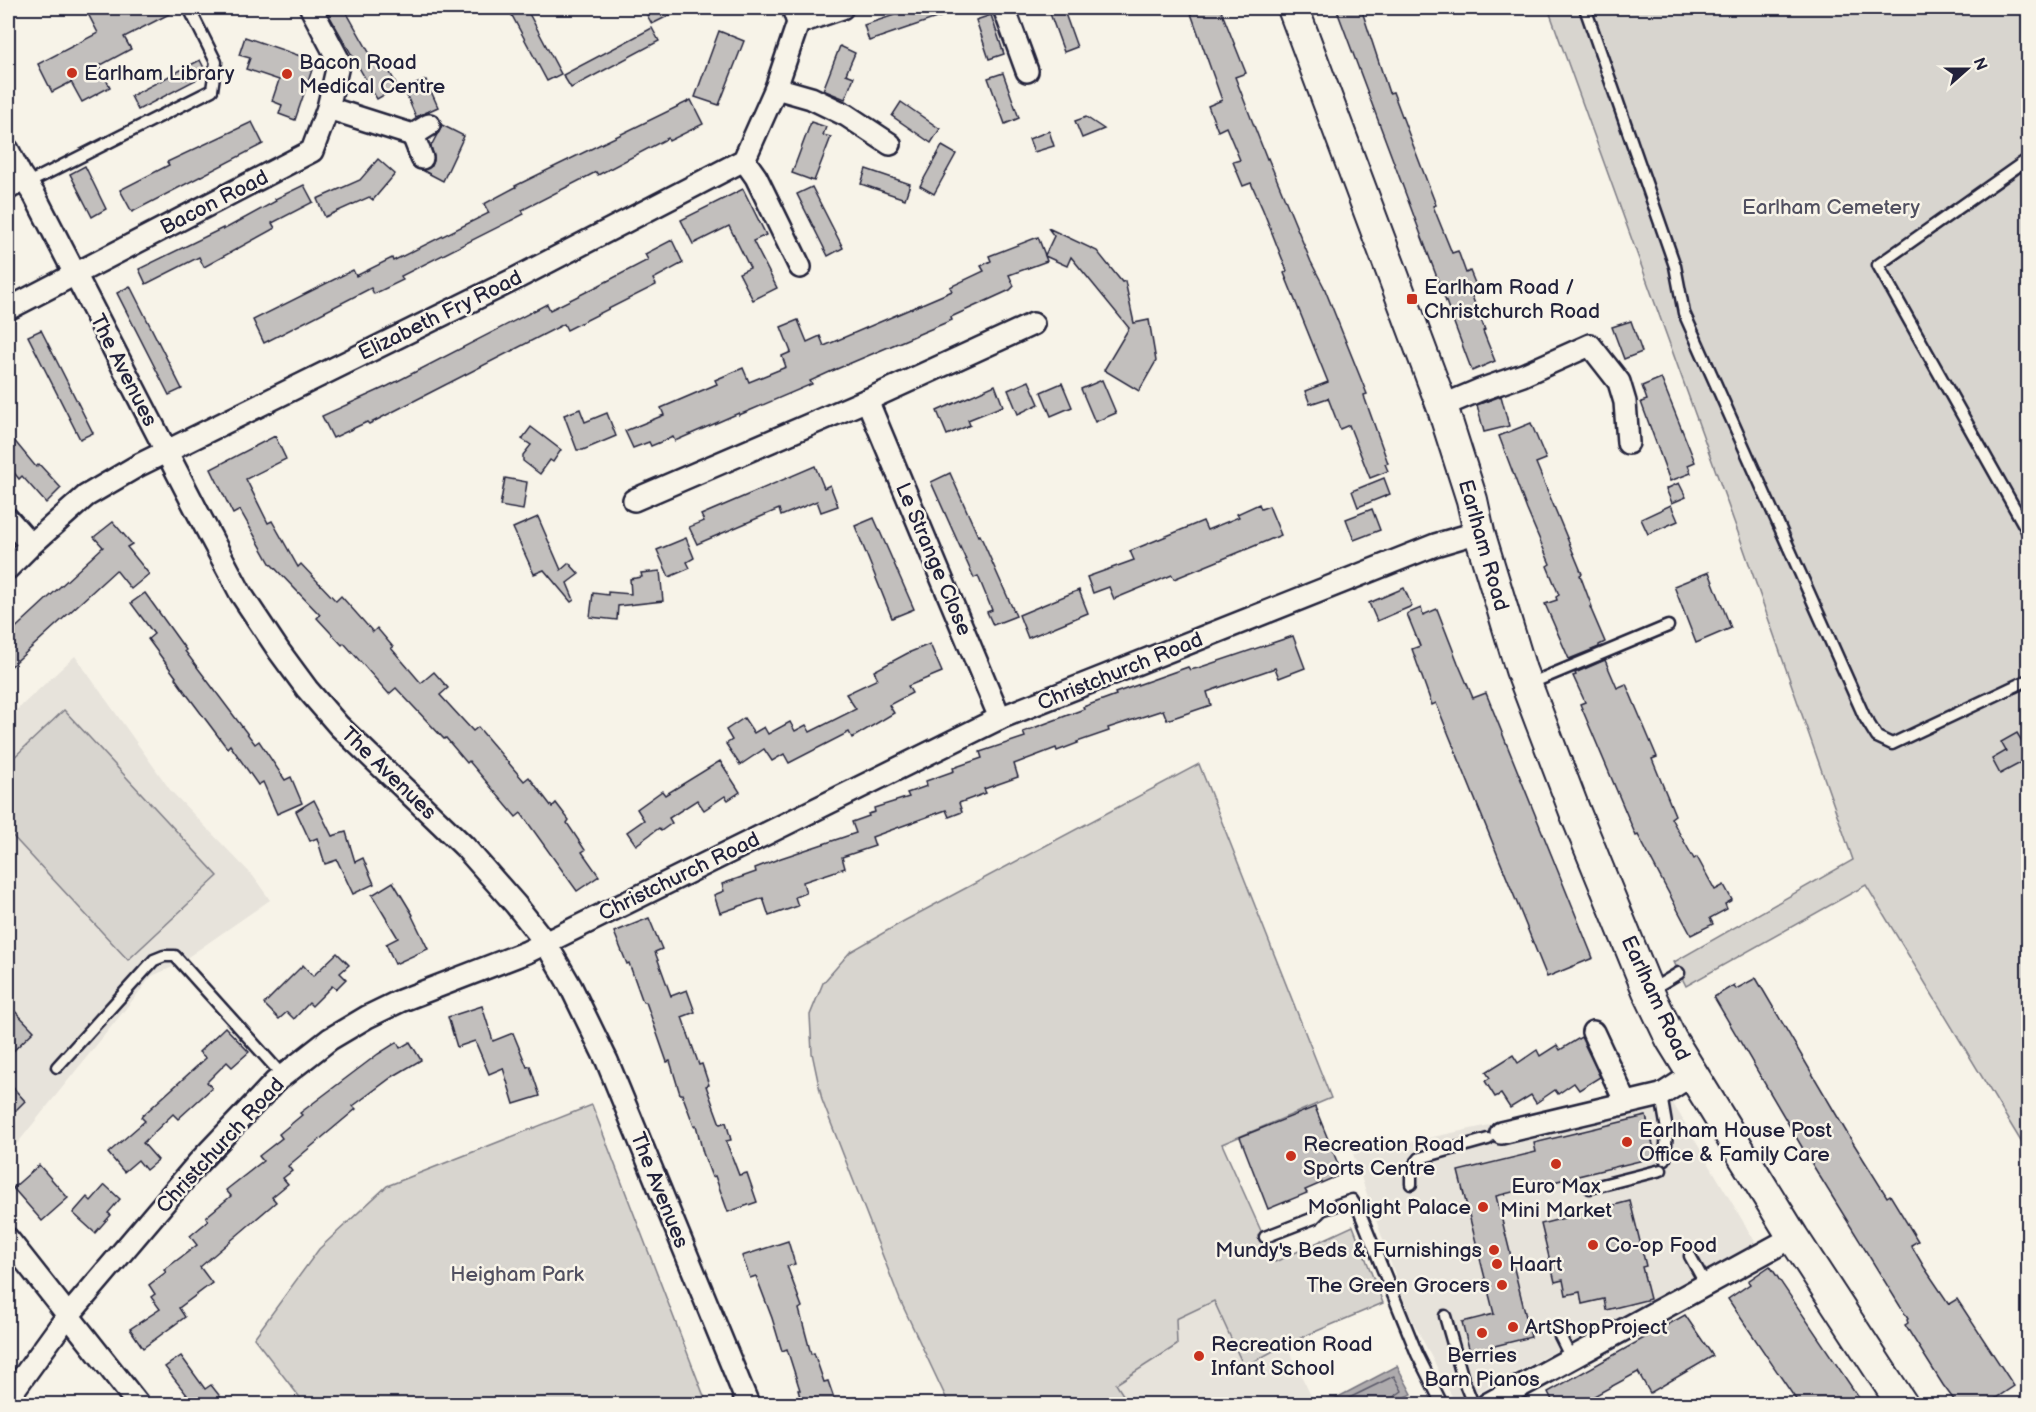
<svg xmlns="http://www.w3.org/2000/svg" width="2036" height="1412" viewBox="0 0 2036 1412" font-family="'Balsamiq Sans',sans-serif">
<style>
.built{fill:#e7e3db}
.green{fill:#d8d5cf;stroke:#7d7c85;stroke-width:1.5}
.water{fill:#aeabad;stroke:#76747f;stroke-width:1.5}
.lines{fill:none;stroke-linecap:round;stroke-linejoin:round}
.shore{stroke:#5a5969;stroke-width:1.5}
.building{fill:#c2bfbd;stroke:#22223b;stroke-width:1.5}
.lane-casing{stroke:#22223b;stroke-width:15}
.street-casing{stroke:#22223b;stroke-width:26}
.secondary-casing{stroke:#22223b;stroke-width:34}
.lane{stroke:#f7f3e8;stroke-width:10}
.street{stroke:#f7f3e8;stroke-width:21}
.secondary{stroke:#f7f3e8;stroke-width:30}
.poi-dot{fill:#c8321e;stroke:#f7f3e8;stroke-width:2}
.labels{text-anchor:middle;stroke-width:5;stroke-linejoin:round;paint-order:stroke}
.poi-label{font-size:21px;fill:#22223b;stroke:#f7f3e8;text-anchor:start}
.street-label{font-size:21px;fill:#22223b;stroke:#f7f3e8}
.park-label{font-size:21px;fill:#504f60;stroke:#f7f3e8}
</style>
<rect width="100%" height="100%" fill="#f7f3e8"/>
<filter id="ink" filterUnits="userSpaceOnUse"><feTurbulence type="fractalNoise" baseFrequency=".0167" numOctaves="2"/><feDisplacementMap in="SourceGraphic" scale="12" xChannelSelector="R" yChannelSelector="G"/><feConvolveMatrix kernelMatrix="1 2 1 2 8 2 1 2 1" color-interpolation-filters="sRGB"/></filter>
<g filter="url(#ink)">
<g class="built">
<path d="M75,656L171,791L253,876L270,900L175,966L152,976L8,1155V718Z"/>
<path d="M1664,1088L1757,1245L1456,1404L1408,1312L1353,1154Z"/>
<path d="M1214,1301L1244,1367L1286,1344L1315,1404H1129L1116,1384L1177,1345L1176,1319Z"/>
</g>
<g class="green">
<path d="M1548,8H2028V1153L1866,885L1686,986L1674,962L1853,860L1740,538Z"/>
<path d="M64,710L218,876L128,960L8,831V763Z"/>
<path d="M1199,764L1331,1098L1222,1144L1275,1262L1353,1226L1383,1303L1286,1344L1244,1367L1214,1301L1176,1319L1177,1345L1116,1384L1129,1404H949L900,1300L822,1100L812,1053L810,1015L823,983L850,952L904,921Z"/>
<path d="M592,1105L707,1404H305L254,1338L319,1249L387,1186Z"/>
</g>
<path class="water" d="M1397,1366L1412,1394L1392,1404H1325Z"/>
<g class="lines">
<path class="shore" d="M1337,1404L1394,1376L1402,1391L1392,1398L1390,1404"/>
</g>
<g class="building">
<path d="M85,8H181L124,37L131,49L99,66L110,87L82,102L71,82L52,92L38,64L98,33Z"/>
<path d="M325,8H344L374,61L381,57L398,87L377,99Z"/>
<path d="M508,8H526L561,74L547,81Z"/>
<path d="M643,8H684L652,24Z"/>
<path d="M916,8H960V10L869,41L864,25Z"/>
<path d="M1048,8H1063L1077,47L1064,52Z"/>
<path d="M1189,8H1220L1246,73L1235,77L1267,159L1268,158L1311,262L1324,287L1367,394L1364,395L1365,399L1388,463L1385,464L1388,471L1370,478L1349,425L1340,429L1328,398L1310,404L1305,391L1328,382L1284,273L1287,271L1263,210L1251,183L1243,186L1233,162L1240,160L1226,127L1218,131L1208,106L1222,100Z"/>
<path d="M1336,8H1361L1389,93L1393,92L1405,124L1436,205L1433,206L1452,253L1458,251L1466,273L1470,271L1477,288L1470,291L1485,330L1483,331L1495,361L1472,371Z"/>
<path d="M991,15L1004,54L989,59L976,20Z"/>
<path d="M652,28L659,41L571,88L563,75Z"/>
<path d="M719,31L744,41L719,105L695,97Z"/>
<path d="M245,37L315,61L295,120L279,114L282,105L272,101L279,80L246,69L250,58L239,55Z"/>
<path d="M840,46L855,53L846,74L854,77L845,99L823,90Z"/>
<path d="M200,60L207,74L138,110L131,96Z"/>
<path d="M1003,73L1019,118L1005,124L988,78Z"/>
<path d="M426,80L438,107L416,117L404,89Z"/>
<path d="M691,100L703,124L669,141L668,138L598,175L596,172L522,210L524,214L401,276L403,280L374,294L371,288L264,343L253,320L353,270L356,276L392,258L393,261L489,213L484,204L516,187L515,186Z"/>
<path d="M901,102L940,129L931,143L892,116Z"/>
<path d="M1086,117L1104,129L1082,138L1075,121Z"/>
<path d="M252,122L263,144L132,212L120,190L169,165L167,162Z"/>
<path d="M811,122L826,127L823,135L831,137L814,181L792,173Z"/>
<path d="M442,125L464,136L443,181L422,170L432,166L434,160L431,146Z"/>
<path d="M1049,131L1054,146L1034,152L1029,139Z"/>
<path d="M942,146L956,154L934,194L920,186Z"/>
<path d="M378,159L395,174L373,200L369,197L325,217L317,199L360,180Z"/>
<path d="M85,166L106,209L92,217L70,174Z"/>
<path d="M866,169L910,184L905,199L861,184Z"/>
<path d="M304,185L313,202L272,223L275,228L204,267L199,257L146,284L139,269L223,228V230L276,201L275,199Z"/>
<path d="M812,187L843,248L828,256L797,194Z"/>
<path d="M743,189L766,235L753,241L777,288L753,300L739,273L750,268L729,226L693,244L681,220Z"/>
<path d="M1048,228L1097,251L1122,282L1125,281L1134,323L1149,320L1156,361L1139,391L1104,370L1129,328L1071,257L1067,266L1045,256L1047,261L1009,275L1014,286L1010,290L951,317L952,320L832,371L810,381L812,384L751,410L739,415V413L675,441L673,437L651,446L649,442L633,448L625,431L664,415L661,408L717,384L715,380L743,368L749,382L786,367L782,356L791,352L781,327L798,320L807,342L820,336L824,346L952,291L950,287L984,271L981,266L991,261L989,256L1038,237L1045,255L1054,236Z"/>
<path d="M672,240L683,263L653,279L656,285L567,330L564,324L369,424L367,422L333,438L322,416L388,386L547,304L550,310L594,288L648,260L645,254Z"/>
<path d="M130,286L182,389L169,395L117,293Z"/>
<path d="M1631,321L1642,352L1624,359L1612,327Z"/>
<path d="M41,330L93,433L80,439L28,336Z"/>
<path d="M1661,378L1695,462L1688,465L1691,473L1670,481L1641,402L1647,400L1642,386Z"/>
<path d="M1102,380L1116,413L1095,422L1081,389Z"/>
<path d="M1029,381L1039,404L1018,414L1008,390Z"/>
<path d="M1062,383L1072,407L1051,416L1041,392Z"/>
<path d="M995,385L1003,406L968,420L970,425L947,435L937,411Z"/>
<path d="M1501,396L1509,426L1484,432L1477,405Z"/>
<path d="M580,409L585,422L607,413L616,436L583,450H577L564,415Z"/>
<path d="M1531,423L1546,459L1536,463L1582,574L1580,575L1592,607H1590L1605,642L1599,645V647L1569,659L1545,604L1557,600L1556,597L1559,595L1547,566L1550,564L1527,510L1499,436Z"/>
<path d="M531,427L561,450L553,462L550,460L540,474L523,461V455L531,445L522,439Z"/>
<path d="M8,433L36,467L39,464L61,488L46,503L22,476L19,479L8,465Z"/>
<path d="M275,436L286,459L246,479L268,523L272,521L298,567L301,564L336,601L341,596L373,632L377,628L393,647L391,648L421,683L434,672L448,688L440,695L473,731L478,727L524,781L529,777L552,807L556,803L569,820L567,823L585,850L582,852L599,876L577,891L521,813L516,817L469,761L467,763L446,738L444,739L396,688L389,694L344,643L342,645L317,618L320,615L270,563L240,510L233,514L211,469Z"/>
<path d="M815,466L824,488L830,485L838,506L821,512L817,501L781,516L779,509L697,544L689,527L704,521L701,515Z"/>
<path d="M950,473L978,536L980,535L1016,616L993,625L987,612L992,610L978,576L974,578L931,482Z"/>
<path d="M505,478L527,482L523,510L500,506Z"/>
<path d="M1384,478L1390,494L1358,507L1352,491Z"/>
<path d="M1679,483L1686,497L1672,503L1666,489Z"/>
<path d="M1259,504L1261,509L1269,506L1281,535L1174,579L1172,575L1114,599L1109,587L1093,593L1087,577L1134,560L1130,551L1203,521L1207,530L1239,517L1237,514Z"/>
<path d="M1671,505L1678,521L1648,534L1641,519Z"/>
<path d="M1372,509L1380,530L1354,540L1346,519Z"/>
<path d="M538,517L561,570L569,563L579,574L567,583L574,600L571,602L544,570L534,574L513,528Z"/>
<path d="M874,518L914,609L892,618L855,526Z"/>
<path d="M113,522L132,544L127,547L149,574L131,589L116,570L8,669V635L103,547L94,537Z"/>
<path d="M686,538L694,558L687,562L690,568L669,577L657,550Z"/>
<path d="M660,571L663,601L618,606L617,620L590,617L593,593L608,595V592L631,594L630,579L642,577L641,573Z"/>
<path d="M1709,572L1731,628L1696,643L1674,586Z"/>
<path d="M1404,588L1412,606L1377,621L1369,603Z"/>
<path d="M1079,590L1088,613L1028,638L1019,615Z"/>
<path d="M145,593L186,650L185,651L255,744L259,741L285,780L291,777L302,803L277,814L263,782L258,785L230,745L227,748L185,692L175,678L176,677L148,639L154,634L131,603Z"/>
<path d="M1421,608L1423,615L1437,609L1458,663L1473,698L1486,693L1593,958L1547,977L1436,703L1432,705L1412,649L1420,646L1407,614Z"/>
<path d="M1293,636L1305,668L1279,678L1275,668L1240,680L1207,692L1211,705L1167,720L1163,710L1108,728L1109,731L1077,742L1078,743L1057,751L1056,748L1014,764L1018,777L984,789L986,793L959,803L962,812L949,817L946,810L872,837L875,846L842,857L845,868L803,882L806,893L795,897L798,906L769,916L763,898L720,913L714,895L724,891L722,884L756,872L755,868L781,858L856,833L852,822L869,816L868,814L875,812L874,808L909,797L907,793L927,786L926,781L954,771L953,768L982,758L980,752L1025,737L1023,732L1084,709L1083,707L1116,695L1115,693L1188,667L1190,670L1198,668Z"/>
<path d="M930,644L942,672L908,686L912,693L889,705L894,713L852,738L849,732L789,763L784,754L772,761L764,749L740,765L726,744L732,740L726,730L744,718L754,733L764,727L768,734L790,722L795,731L806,725L810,732L856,709L846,694L878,679L874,671L908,653Z"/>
<path d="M1605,660L1617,688L1626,684L1657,757L1652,759L1675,815L1671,818L1677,829L1694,859L1697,857L1715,890L1724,885L1732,900L1725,904L1727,909L1710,918L1713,924L1691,935L1638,835L1636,836L1580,704L1585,702L1573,676L1576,675L1575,673Z"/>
<path d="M2017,733L2023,743L2028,740V759L2000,774L1992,759L2006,751L2001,742Z"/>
<path d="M720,761L740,792L728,800L725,796L704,810L697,800L669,818L672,823L661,831L659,828L636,845L627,832L644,820L637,809L662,791L665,795Z"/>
<path d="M314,800L332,836L346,832L355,862L363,858L374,884L353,894L337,860L325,864L317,838L310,841L296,811Z"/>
<path d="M393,882L413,915L412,916L428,949L395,964L386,944L398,938L372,895Z"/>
<path d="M649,918L662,949L655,952L671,996L687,990L695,1012L682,1017L699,1065L702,1064L709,1085L706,1086L720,1124L726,1122L731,1140L726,1141L739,1175L747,1173L757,1202L728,1212L715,1176L712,1177L703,1153L696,1125L694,1126L682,1094H680L670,1061L667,1062L646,1002H643L629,963L627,964L614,932Z"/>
<path d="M337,953L349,965L340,973L346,979L336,989L332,986L312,1006L309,1003L294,1019L287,1012L279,1019L264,1004L303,965L313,976Z"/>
<path d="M1756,978L1847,1133L1887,1197L1890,1195L1918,1241L1911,1245L1924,1267L1949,1304L1957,1299L2014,1386L1987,1404H1957L1943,1385L1905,1325L1908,1323L1907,1320L1908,1319L1809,1159L1714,997L1734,985L1736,989Z"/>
<path d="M8,1004L34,1031L8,1056Z"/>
<path d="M482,1006L493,1041L513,1033L527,1067L530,1066L540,1096L514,1104L503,1068L489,1074L475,1041L457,1047L448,1017Z"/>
<path d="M225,1027L249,1052L232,1067L227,1062L207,1082L212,1088L178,1119L173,1114L143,1143L158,1160L146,1170L138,1160L124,1172L108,1153L145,1121L141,1117L206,1058L199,1052Z"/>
<path d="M1581,1037L1600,1077L1579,1090L1574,1083L1558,1094L1555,1090L1536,1103L1531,1095L1510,1108L1501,1094L1495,1097L1485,1081L1490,1078L1486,1072L1513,1055L1518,1063L1537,1050L1540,1056L1557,1045L1560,1050Z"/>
<path d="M397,1042L400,1048L410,1042L421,1060L392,1077L353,1106L356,1109L288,1166L292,1171L283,1178L288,1184L272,1197L276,1202L200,1267L212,1283L179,1308L185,1317L143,1348L130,1329L160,1309L151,1297L155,1294L149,1285L166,1272L164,1270L197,1245L190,1236L208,1221L206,1217L231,1196L226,1190L263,1161L259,1156L282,1138L279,1134L302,1115L300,1113L378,1054Z"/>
<path d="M8,1082L25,1101L8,1118Z"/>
<path d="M1315,1107L1342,1174L1305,1190L1307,1193L1268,1209L1240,1137Z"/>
<path d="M1646,1116L1656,1157L1496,1196L1531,1337L1470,1352L1462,1322L1494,1314L1458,1171L1536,1152L1534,1143Z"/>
<path d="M39,1165L68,1198L42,1221L13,1188Z"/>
<path d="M105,1185L120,1199L108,1213L111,1215L95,1233L73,1213L87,1197L91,1201Z"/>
<path d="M1630,1201L1646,1266L1642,1267L1650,1299L1606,1310L1604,1299L1582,1304L1580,1292L1566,1295L1563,1280L1555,1282L1541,1224Z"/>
<path d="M788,1241L795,1264L787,1266L802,1307L799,1309L811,1354L814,1353L824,1382L828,1381L836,1404H802L798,1390H800L787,1349L782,1351L772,1318L756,1276L750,1278L742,1256Z"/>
<path d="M1770,1266L1859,1398L1849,1404H1799L1728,1299L1750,1284L1748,1281Z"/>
<path d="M1685,1315L1713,1356L1650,1393L1638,1372L1594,1396L1599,1404H1554L1548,1392Z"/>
<path d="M181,1356L205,1389L211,1385L226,1404H185L191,1400L165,1367Z"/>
</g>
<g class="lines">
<defs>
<g id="lane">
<path d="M1585,8L1675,266L1684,313L1864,716L1877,737L1892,744L2028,680"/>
<path d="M2028,159L1878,265L2028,532"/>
<path d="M8,195L26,184L212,90L216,62L189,8"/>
<path d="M1529,684L1668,626"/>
<path d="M1649,991L1679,973"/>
<path d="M57,1067L154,960L164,956H175L283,1076"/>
<path d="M1661,1095L1667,1130L1665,1159"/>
<path d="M1411,1184V1169L1420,1158L1488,1139"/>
<path d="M1590,1188L1661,1170"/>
<path d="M1265,1237L1314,1218L1322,1210L1352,1200L1360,1213L1417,1354L1442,1404"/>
<path d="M1690,1256L1706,1285"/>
<path d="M1445,1316L1463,1379L1473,1404"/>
<path d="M1560,1336L1571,1358"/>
</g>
<g id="street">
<path d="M1004,8L1027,71"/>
<path d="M798,23L842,8"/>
<path d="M776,88L811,98L846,115L890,144"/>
<path d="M328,108L413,135L429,125"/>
<path d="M413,135L422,158"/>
<path d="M8,150L20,174L35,196L197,511L241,594L279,651L307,689L339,726L464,846L516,905L545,942L571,987L607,1061L748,1404"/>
<path d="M744,160L756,177L800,267"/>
<path d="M8,309L312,151L328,108L339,61L311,8"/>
<path d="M867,400L1000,718"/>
<path d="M1442,406L1480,390L1523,375L1590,345L1619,382L1625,402L1628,443"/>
<path d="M634,500L867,400L1033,324"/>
<path d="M8,519L31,545"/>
<path d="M8,568L31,545L86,496L139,465L511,281L744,160L776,88L798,23L793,8"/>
<path d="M1593,1032L1626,1103"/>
<path d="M1501,1133L1661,1095L1693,1074"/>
<path d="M8,1239L138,1404"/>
<path d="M8,1398L63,1322L198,1163L275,1082L330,1039L367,1017L400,1001L527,952L1000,718L1435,545L1479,532"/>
<path d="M1488,1404L1793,1237"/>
</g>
<path id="secondary" d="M1293,8L1442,406L1472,500L1479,532L1521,670L1575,812L1648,991L1671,1039L1793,1237L1902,1404"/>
</defs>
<use href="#lane" class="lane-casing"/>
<use href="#street" class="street-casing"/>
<use href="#secondary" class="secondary-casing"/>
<use href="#lane" class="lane"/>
<use href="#street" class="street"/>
<use href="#secondary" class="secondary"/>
</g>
</g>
<g class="poi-dot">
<circle cx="72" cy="73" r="6"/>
<circle cx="287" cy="74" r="6"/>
<rect x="1406" y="293" width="12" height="12" rx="3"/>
<circle cx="1627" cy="1142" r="6"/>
<circle cx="1291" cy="1156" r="6"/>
<circle cx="1556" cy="1164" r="6"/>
<circle cx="1483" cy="1207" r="6"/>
<circle cx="1593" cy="1245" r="6"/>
<circle cx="1494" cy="1250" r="6"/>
<circle cx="1497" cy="1264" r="6"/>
<circle cx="1502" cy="1285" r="6"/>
<circle cx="1513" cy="1327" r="6"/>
<circle cx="1482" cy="1333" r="6"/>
<circle cx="1199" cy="1356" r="6"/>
</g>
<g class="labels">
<g class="poi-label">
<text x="299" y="69">Bacon Road<tspan x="299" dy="24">Medical Centre</tspan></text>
<text x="84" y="80">Earlham Library</text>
<text x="1424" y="294">Earlham Road /<tspan x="1424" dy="24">Christchurch Road</tspan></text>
<text x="1639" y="1137">Earlham House Post<tspan x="1639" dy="24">Office &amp; Family Care</tspan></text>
<text x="1303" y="1151">Recreation Road<tspan x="1303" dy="24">Sports Centre</tspan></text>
<text x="1556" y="1193" text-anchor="middle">Euro Max<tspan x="1556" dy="24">Mini Market</tspan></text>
<text x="1471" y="1214" text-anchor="end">Moonlight Palace</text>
<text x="1605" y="1252">Co-op Food</text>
<text x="1482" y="1257" text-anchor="end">Mundy's Beds &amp; Furnishings</text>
<text x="1509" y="1271">Haart</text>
<text x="1490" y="1292" text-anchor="end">The Green Grocers</text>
<text x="1525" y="1334">ArtShopProject</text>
<text x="1211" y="1351">Recreation Road<tspan x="1211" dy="24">Infant School</tspan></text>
<text x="1482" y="1362" text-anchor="middle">Berries<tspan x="1482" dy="24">Barn Pianos</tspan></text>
</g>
<g class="street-label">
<text transform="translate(214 202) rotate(-27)" y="7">Bacon Road</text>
<text transform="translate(440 315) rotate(-26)" y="7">Elizabeth Fry Road</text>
<text transform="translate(124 370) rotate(63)" y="7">The Avenues</text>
<text transform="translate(1484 545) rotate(74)" y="7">Earlham Road</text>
<text transform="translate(934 559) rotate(67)" y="7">Le Strange Close</text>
<text transform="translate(1120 671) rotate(-22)" y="7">Christchurch Road</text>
<text transform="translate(389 773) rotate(44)" y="7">The Avenues</text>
<text transform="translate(679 876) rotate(-26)" y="7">Christchurch Road</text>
<text transform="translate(1656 998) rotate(65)" y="7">Earlham Road</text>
<text transform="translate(220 1145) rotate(-47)" y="7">Christchurch Road</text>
<text transform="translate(660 1190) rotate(68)" y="7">The Avenues</text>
</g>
<g class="park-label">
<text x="1831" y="214">Earlham Cemetery</text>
<text x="517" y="1281">Heigham Park</text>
</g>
</g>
<rect width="2036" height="1412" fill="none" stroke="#f7f3e8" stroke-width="30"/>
<rect x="15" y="15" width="2006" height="1382" fill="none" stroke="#22223b" stroke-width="2" filter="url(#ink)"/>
<g transform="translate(1967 69) rotate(69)" stroke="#f7f3e8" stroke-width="4.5" paint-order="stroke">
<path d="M0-4.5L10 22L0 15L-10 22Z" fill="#22223b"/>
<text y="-9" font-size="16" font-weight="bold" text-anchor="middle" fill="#22223b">N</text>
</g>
</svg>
